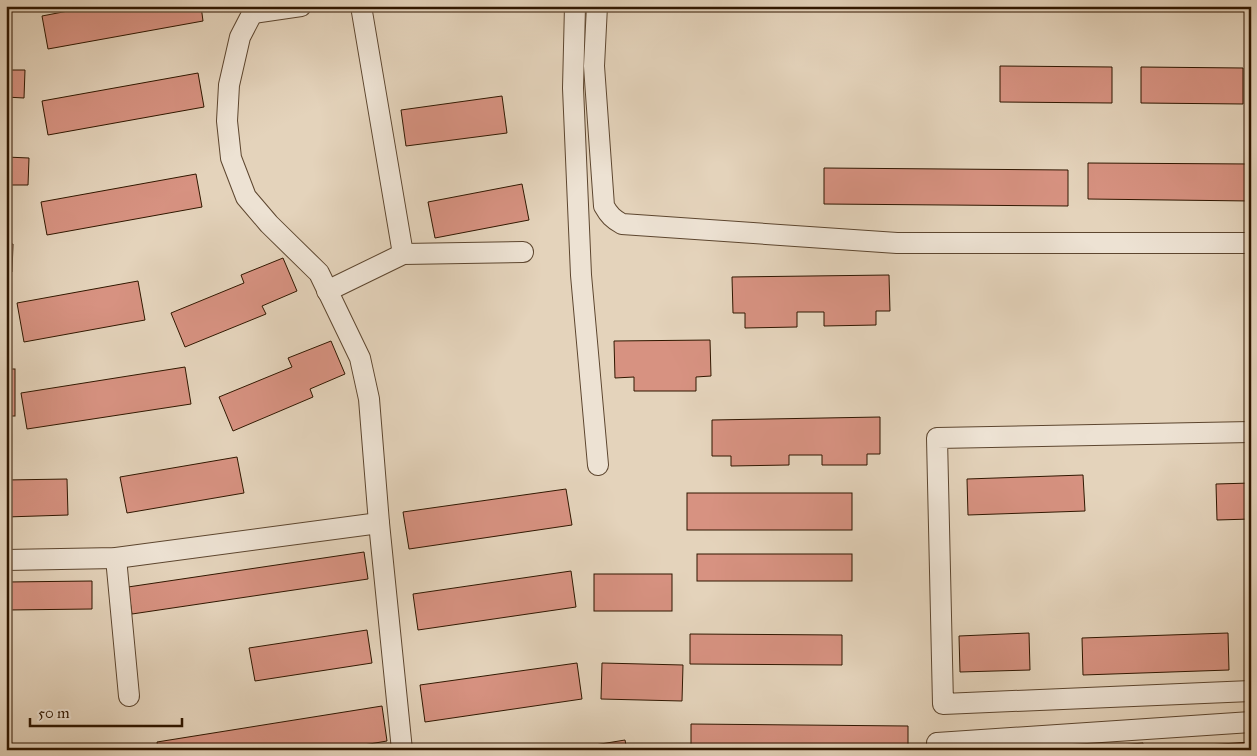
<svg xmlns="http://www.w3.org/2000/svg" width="1257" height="756" viewBox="0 0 1257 756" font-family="'IM FELL Great Primer',serif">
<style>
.building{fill:#d79281;stroke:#301700}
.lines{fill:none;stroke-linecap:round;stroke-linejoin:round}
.minor-casing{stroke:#5d462f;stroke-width:22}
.minor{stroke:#ede2d3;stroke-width:20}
</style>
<rect width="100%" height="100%" fill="#e4d3bb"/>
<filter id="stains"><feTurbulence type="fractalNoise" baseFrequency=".004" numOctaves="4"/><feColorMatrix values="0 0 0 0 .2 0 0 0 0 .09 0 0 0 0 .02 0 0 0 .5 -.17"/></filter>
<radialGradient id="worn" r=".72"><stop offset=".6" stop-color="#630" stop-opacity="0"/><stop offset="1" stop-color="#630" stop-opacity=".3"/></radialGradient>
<g class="building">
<rect x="6" y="6" width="18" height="5"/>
<path d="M94,6H201L203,21L48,49L42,16Z"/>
<path d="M1000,66L1112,67V103L1000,102Z"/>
<path d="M1141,67L1243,68V104L1141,103Z"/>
<path d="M6,70H25L24,98L6,97Z"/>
<path d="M198,73L204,107L48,135L42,101Z"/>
<path d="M502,96L507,133L406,146L401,110Z"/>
<path d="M6,157L29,158L28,185H6Z"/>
<path d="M1088,163L1251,164V201L1088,199Z"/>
<path d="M824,168L1068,170V206L824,204Z"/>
<path d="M196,174L202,207L47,235L41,202Z"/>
<path d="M522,184L529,220L435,238L428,202Z"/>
<path d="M6,244H13L12,272H6Z"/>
<path d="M283,258L297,291L262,306L266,314L185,347L171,313L244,283L241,275Z"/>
<path d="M889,275L890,311H876V325L824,326V312H797V327L745,328V313H733L732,277Z"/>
<path d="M138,281L145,320L24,342L17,303Z"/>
<path d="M710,340L711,376L696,377V391H634V377L615,378L614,341Z"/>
<path d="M331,341L345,374L310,389L313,397L233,431L219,397L292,367L288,358Z"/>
<path d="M185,367L191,404L27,429L21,393Z"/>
<rect x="6" y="369" width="9" height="47"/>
<path d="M880,417V454H867V465H822V455H789V465L731,466V456H712V420Z"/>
<path d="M237,457L244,493L127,513L120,477Z"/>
<path d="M1083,475L1085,511L968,515L967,479Z"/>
<path d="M67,479L68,515L6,517V480Z"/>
<path d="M1251,483V519L1217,520L1216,484Z"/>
<path d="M566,489L572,525L409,549L403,512Z"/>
<rect x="687" y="493" width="165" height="37"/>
<path d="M364,552L368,579L132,614L128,587Z"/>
<rect x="697" y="554" width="155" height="27"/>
<path d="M571,571L576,607L418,630L413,594Z"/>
<rect x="594" y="574" width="78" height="37"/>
<path d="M92,581V609L7,610V582Z"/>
<path d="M367,630L372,663L255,681L249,648Z"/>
<path d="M1029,633L1030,670L960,672L959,636Z"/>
<path d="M1228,633L1229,670L1083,675L1082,638Z"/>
<path d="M690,634L842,635V665L690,664Z"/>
<path d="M577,663L582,699L425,722L420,685Z"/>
<path d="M602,663L683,665L682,701L601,699Z"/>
<path d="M382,706L387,741L334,750H158L157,742Z"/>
<path d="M691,724L908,726V750H691Z"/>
<path d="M625,740L627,750H564Z"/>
<path d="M1251,742V750H1162V748Z"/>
<path d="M1143,743V750H1062Z"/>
</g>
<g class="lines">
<defs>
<g id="minor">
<path d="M256,6L240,37L229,85L227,121L231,158L246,197L269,224L319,273L360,358L369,399L379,523L402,750"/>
<path d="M361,6L403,254"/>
<path d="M575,6L573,88L581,275L598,465"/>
<path d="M597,6L594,66L604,206C609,215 613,219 622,224L897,243H1251"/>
<path d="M253,13L301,6"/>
<path d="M327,291L403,254L523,252"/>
<path d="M1251,432L937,438L943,704L1251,691"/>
<path d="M116,558L129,696"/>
<path d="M6,560L116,558L379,523"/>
<path d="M938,750L937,743L1251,722"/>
</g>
</defs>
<use href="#minor" class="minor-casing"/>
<use href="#minor" class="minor"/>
</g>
<rect width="1257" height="756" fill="none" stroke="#e4d3bb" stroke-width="25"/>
<rect x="8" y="8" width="1242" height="741" fill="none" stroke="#301700" stroke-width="2.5"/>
<rect x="12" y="12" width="1232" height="731" fill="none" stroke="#301700"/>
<path d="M30 718v8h152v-8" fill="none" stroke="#301700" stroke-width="2.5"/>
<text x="38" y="718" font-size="15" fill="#301700" stroke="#ede2d3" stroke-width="4" paint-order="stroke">50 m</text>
<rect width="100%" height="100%" filter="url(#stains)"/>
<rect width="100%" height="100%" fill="url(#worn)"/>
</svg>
